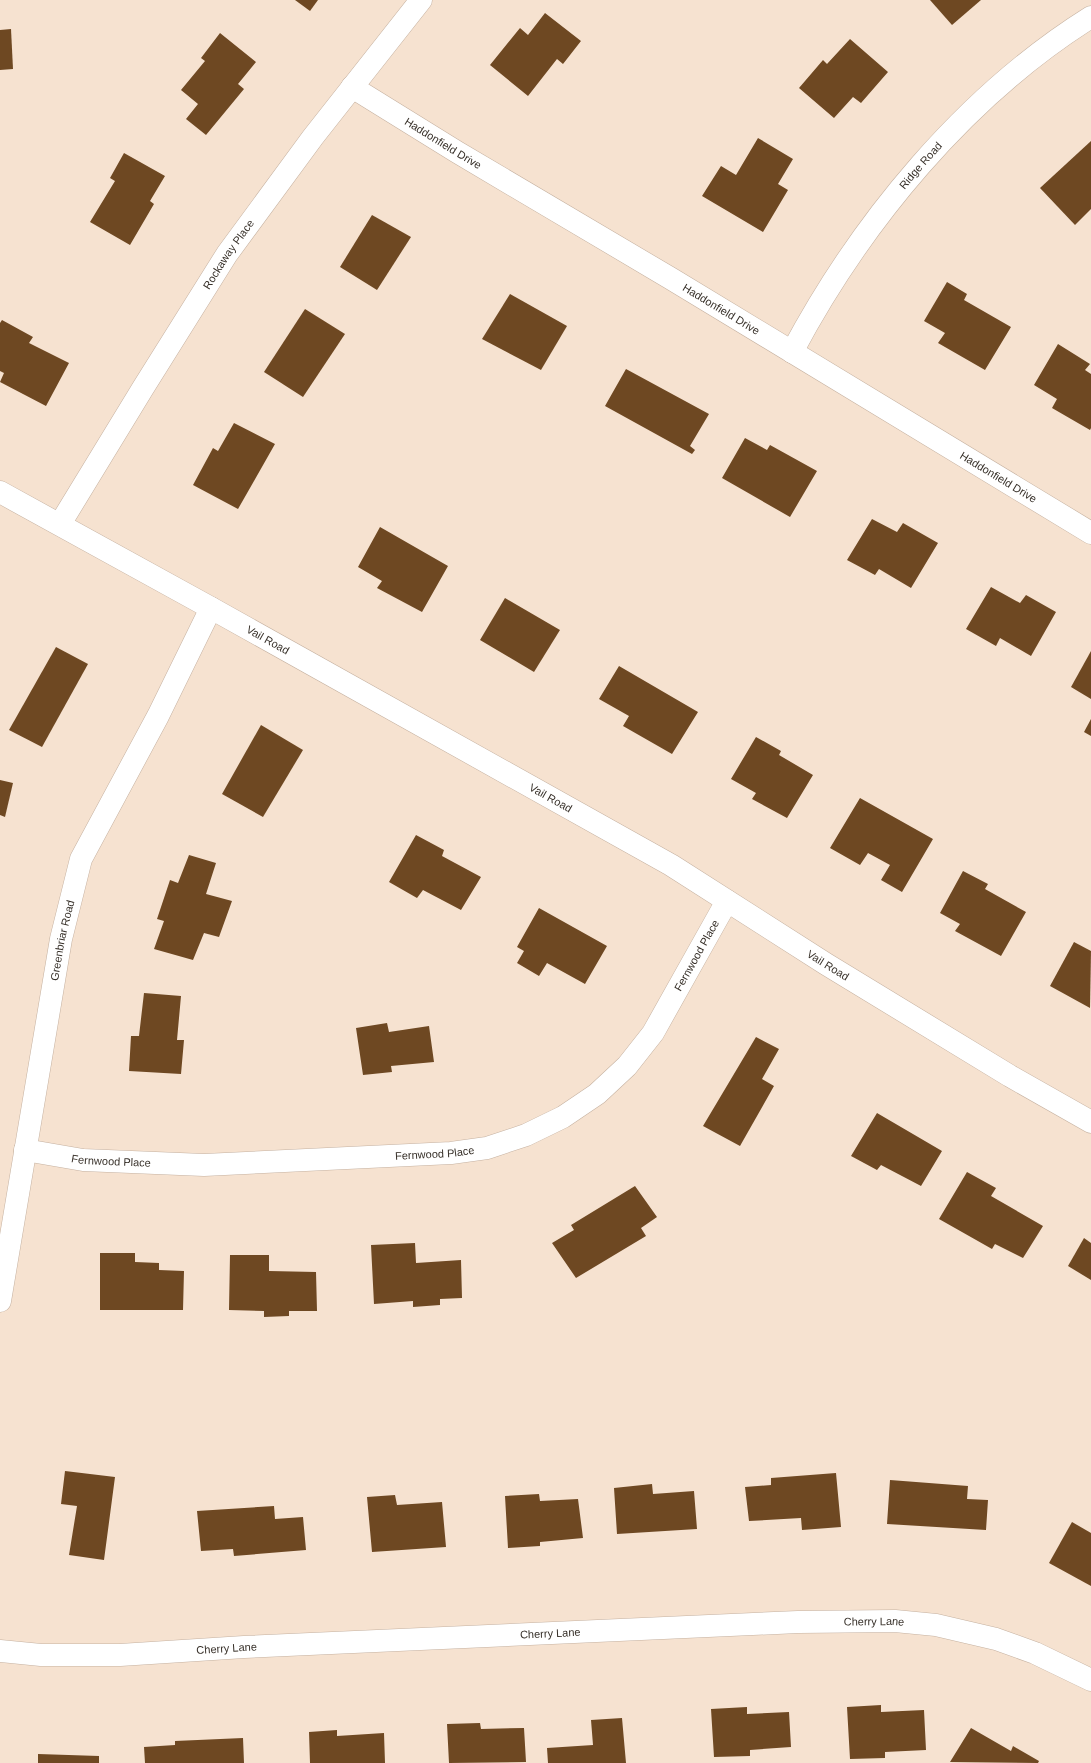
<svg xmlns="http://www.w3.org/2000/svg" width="1091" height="1763" viewBox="0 0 1091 1763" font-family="Arial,sans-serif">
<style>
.building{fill:#6e4822}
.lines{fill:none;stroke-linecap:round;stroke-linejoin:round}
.minor-casing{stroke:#c5b1a0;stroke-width:23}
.minor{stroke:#fff;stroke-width:22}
.labels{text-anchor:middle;stroke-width:4;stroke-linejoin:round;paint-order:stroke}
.street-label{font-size:11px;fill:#373029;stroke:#fff}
</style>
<rect width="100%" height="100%" fill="#f6e2d0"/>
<g class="building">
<path d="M295,0H318L310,11Z"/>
<path d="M930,0H981L952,25Z"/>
<path d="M545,13L581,41L563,64L557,59L528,96L490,65L520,28L528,35Z"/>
<path d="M11,29L13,69L0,70V30Z"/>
<path d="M220,33L256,62L238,84L244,89L206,135L186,119L198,104L181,90L205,61L201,58Z"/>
<path d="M850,39L888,72L861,103L853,97L834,118L799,88L823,60L827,64Z"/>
<path d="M758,138L793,159L778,184L788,190L763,232L702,196L721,166L736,175Z"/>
<path d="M1091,141V209L1075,225L1040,188Z"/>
<path d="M124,153L165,176L150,201L154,204L130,245L90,222L115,181L110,178Z"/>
<path d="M372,215L411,237L377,290L340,267Z"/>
<path d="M947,282L967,294L964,300L1011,327L985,370L938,343L945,333L924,321Z"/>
<path d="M510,294L567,326L541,370L482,339Z"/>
<path d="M305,309L345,334L303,397L264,372Z"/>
<path d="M2,320L33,337L29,343L69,363L46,406L0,382L4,373L0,371V323Z"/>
<path d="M1058,344L1090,364L1085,370L1091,374V428L1090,430L1052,408L1057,399L1034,385Z"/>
<path d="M626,369L709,414L690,446L695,450L692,454L605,406Z"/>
<path d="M234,423L275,444L238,509L193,485L213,448L218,451Z"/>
<path d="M745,438L767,450L770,445L817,471L790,517L722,478Z"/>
<path d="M872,519L897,532L903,523L938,543L911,588L879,569L875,575L847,560Z"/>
<path d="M380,527L448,566L422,612L377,588L382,581L358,567Z"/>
<path d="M991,587L1020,603L1026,595L1056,612L1031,656L1000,638L996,646L966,629Z"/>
<path d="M505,598L560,630L534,672L480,640Z"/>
<path d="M56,647L88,664L42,747L9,730Z"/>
<path d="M1091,651V699L1071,687Z"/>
<path d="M619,666L698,712L672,754L623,726L629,716L599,699Z"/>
<path d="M1091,719V736L1084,732Z"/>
<path d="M261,725L303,750L263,817L222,794Z"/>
<path d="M756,737L781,751L779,755L813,775L787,818L752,799L756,793L731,779Z"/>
<path d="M0,780L13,783L5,817L0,815Z"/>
<path d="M860,798L933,839L902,892L881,880L890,865L868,853L860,865L830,848Z"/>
<path d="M416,835L444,850L442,856L481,877L461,910L423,890L417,898L389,882Z"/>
<path d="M189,855L216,863L206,894L232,901L219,937L204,933L193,960L154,949L164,921L157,919L170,880L178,883Z"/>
<path d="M963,871L988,884L985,889L1026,912L1001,956L955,931L960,924L940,913Z"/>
<path d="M539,908L607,946L585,984L547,963L539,976L517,963L524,951L517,947Z"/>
<path d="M1074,942L1091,951L1090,1008L1050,986Z"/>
<path d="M144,993L181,996L177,1040H184L181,1074L129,1071L131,1036H139Z"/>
<path d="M387,1023L389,1032L429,1026L434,1062L391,1066L392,1072L363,1075L356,1028Z"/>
<path d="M756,1037L779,1049L762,1079L774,1086L740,1146L703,1126Z"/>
<path d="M877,1113L942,1151L921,1186L881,1165L877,1170L851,1156Z"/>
<path d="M967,1172L996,1188L991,1196L1043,1226L1023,1258L995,1244L992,1249L939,1219Z"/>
<path d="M635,1186L657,1217L641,1228L646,1236L576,1278L552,1243L574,1230L571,1225Z"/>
<path d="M1084,1238L1091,1243V1280L1068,1266Z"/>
<path d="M415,1243L416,1263L461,1260L462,1298L440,1299V1305L413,1307V1301L374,1304L371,1245Z"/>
<path d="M100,1253H135V1262L159,1263V1270L184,1271L183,1310H100Z"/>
<path d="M230,1255H269V1271L316,1272L317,1311H289V1316L264,1317V1311L229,1310Z"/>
<path d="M65,1471L115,1477L104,1560L69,1555L77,1506L61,1504Z"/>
<path d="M836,1473L841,1527L802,1530L801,1518L749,1521L745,1487L771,1485V1478Z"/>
<path d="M890,1480L968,1486L967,1499L988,1500L986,1530L887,1524Z"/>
<path d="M652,1484L653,1494L694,1491L697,1529L617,1534L614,1488Z"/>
<path d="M539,1494L540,1501L578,1499L583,1538L540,1542V1546L508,1548L505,1496Z"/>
<path d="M395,1495L397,1505L442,1502L446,1547L372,1552L367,1497Z"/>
<path d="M274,1506L275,1519L303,1517L306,1550L234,1556L233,1549L201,1551L197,1511Z"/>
<path d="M1072,1522L1091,1533V1586L1049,1563Z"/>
<path d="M881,1705V1712L924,1710L926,1750L885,1752V1758L850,1759L847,1707Z"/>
<path d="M747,1707V1714L789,1712L791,1747L750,1750V1756L714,1757L711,1709Z"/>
<path d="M622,1718L626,1763H548L547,1748L593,1745L591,1720Z"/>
<path d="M480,1723L481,1729L524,1728L526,1762L449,1763L447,1724Z"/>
<path d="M971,1728L1011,1751L1013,1746L1039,1761L1038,1763L950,1762Z"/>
<path d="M337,1730V1736L384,1733L385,1763H310L309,1732Z"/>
<path d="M243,1738L244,1763H145L144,1747L175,1745V1741Z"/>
<path d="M38,1754L99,1756V1763H38Z"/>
</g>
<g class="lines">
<defs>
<g id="minor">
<path id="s1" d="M352,87L457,152L670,278L1091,533"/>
<path id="s2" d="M792,352C861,222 965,96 1091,17"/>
<path id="s3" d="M0,492L211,608L671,865L826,964L1010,1076L1091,1122"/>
<path id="s4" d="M60,524L143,388L227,254L313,137L421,0"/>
<path id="s5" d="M25,1150L83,1160L204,1165L451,1153L487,1148L526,1135L563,1117L597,1094L627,1066L653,1033L727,901"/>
<path id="s6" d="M0,1301L61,939L81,859L158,716L211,608"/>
<path id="s7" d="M0,1651L41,1655H120L244,1647L798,1622L895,1621L936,1625L996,1639L1035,1653L1091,1680"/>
</g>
</defs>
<use href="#minor" class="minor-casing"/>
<use href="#minor" class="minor"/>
</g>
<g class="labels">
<g class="street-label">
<text dy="4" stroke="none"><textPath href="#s1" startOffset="107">Haddonfield Drive</textPath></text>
<text dy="4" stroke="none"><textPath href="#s2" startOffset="227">Ridge Road</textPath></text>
<text dy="4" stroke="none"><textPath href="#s4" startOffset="318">Rockaway Place</textPath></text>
<text dy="4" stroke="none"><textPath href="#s1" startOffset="431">Haddonfield Drive</textPath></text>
<text dy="4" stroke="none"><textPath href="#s1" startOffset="755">Haddonfield Drive</textPath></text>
<text dy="4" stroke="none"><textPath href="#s3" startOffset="306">Vail Road</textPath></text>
<text dy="4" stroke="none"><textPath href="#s3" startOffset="630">Vail Road</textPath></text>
<text dy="4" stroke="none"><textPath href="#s6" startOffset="366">Greenbriar Road</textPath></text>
<text dy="4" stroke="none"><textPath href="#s5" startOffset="759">Fernwood Place</textPath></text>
<text dy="4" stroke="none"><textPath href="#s3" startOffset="954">Vail Road</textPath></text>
<text dy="4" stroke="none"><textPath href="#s5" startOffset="411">Fernwood Place</textPath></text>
<text dy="4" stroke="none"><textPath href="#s5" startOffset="87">Fernwood Place</textPath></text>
<text dy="4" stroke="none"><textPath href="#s7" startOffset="875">Cherry Lane</textPath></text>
<text dy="4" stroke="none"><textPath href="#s7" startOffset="551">Cherry Lane</textPath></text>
<text dy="4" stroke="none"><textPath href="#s7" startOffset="227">Cherry Lane</textPath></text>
</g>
</g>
</svg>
